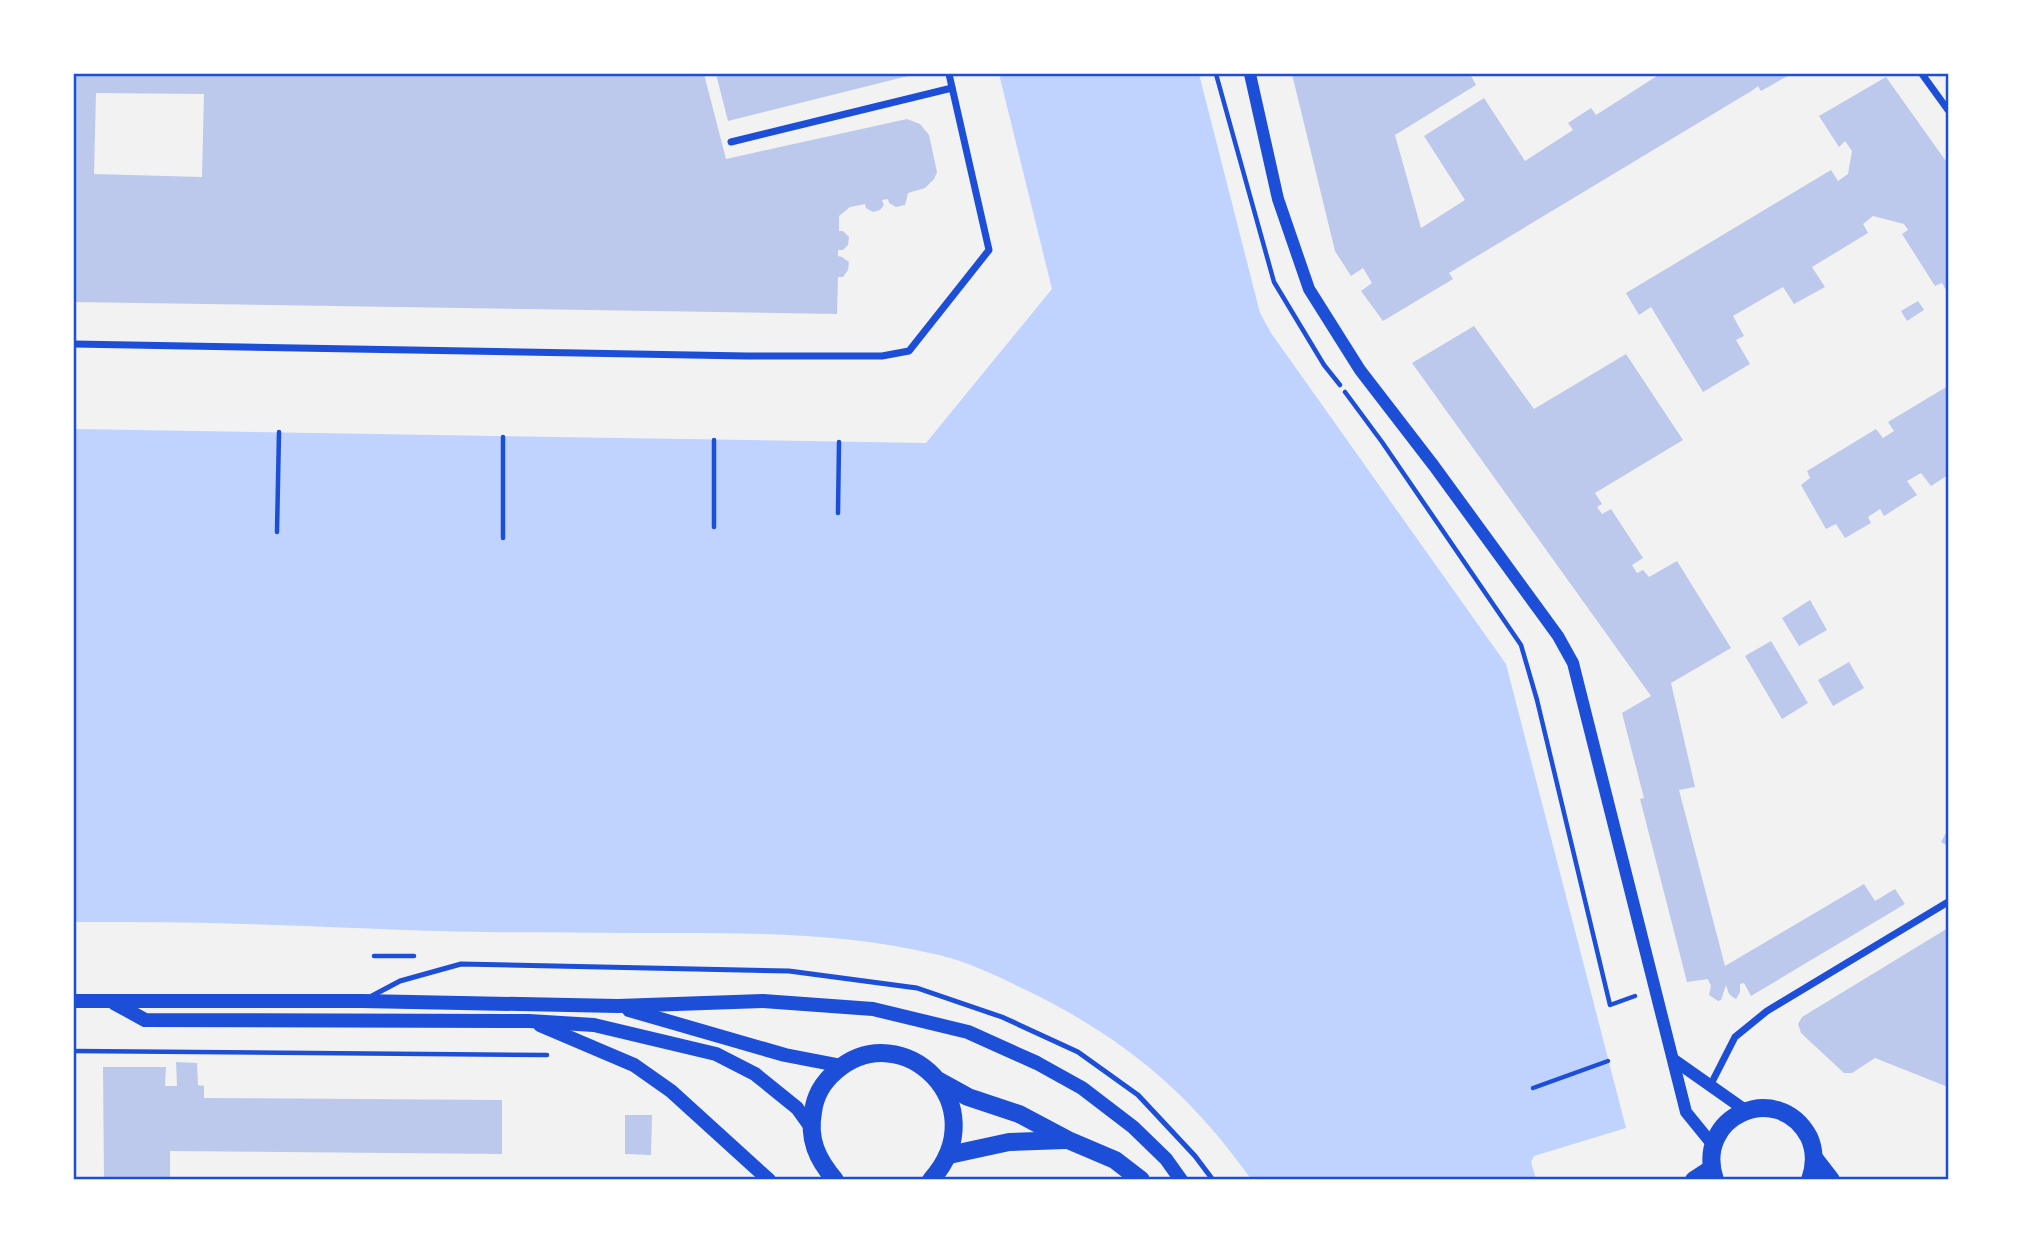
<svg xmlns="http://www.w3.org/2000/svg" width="2022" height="1253" viewBox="0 0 2022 1253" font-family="Montserrat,sans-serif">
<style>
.water{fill:#bfd3fe}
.building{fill:#bdc9ec;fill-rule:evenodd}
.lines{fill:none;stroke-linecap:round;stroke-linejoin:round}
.path{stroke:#1d4ed8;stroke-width:4.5}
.service{stroke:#1d4ed8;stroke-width:5}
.minor{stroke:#1d4ed8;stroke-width:7}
.tertiary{stroke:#1d4ed8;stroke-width:12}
.secondary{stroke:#1d4ed8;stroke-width:14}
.primary{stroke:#1d4ed8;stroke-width:18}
.neatline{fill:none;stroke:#1d4ed8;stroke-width:2.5}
</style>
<rect width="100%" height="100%" fill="#f2f2f2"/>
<path class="water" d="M999,74H1199L1260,313L1271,333L1506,664L1626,1128L1534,1156L1531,1162L1536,1179H1251C1188,1091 1124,1038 1026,990C999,977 969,962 939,955C854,934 767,933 681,933C615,933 550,933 485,932C404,931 324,926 244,924C187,922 130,922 74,922V429L926,443L1052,289Z"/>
<g class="building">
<path d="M74,74H704L726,159L907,119L920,124L929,135L937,172L934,179L925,188L908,193L905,205L896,207L889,203L888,199L882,200L884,205L880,210L873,212L866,208L865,204L850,207L839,216V231H843L849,237L848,245L843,250H838V256L842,257L849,262L848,270L843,277H838L837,314L74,302ZM96,93L204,94L202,177L94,174Z"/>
<path d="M716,74H916L728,121Z"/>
<path d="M1292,74H1470L1476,85L1395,135L1421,228L1465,200L1424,136L1484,98L1525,161L1573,130L1568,123L1591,108L1596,115L1660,74H1791L1761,91L1758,86L1753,90L1449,273L1453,279L1383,321L1361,291L1372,283L1363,268L1351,276L1335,251Z"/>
<path d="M1886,77L1948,164V293L1942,283L1935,286L1902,234L1908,230L1904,224L1873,216L1863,224L1868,233L1812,267L1825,287L1794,304L1783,287L1733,316L1744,336L1736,340L1750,364L1703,392L1651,307L1639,315L1626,293L1831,170L1838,181L1848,174L1852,151L1845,141L1839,147L1819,116Z"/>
<path d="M1918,301L1924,310L1907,321L1901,311Z"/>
<path d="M1474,326L1534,409L1626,354L1683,440L1595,493L1602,504L1597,507L1602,514L1611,509L1643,558L1632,565L1637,573L1643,570L1649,577L1677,561L1731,648L1671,683L1695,787L1679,790L1725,966L1864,884L1875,901L1895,889L1905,904L1751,996L1744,983L1740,984V992L1736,999L1734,998L1729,994L1726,985L1721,1000L1718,1001L1709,995L1711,986L1708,979L1687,982L1640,799L1644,798L1622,713L1651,696L1412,363Z"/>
<path d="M1948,386V475L1931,486L1921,473L1907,481L1917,495L1884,516L1880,509L1868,517L1871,523L1845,538L1836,524L1826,529L1801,485L1810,478L1807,471L1876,429L1883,438L1894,431L1888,422Z"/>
<path d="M1810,600L1827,630L1799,646L1782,618Z"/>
<path d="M1771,641L1808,703L1782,719L1745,656Z"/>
<path d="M1849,662L1864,688L1833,706L1818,680Z"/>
<path d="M1948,829V846L1941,842Z"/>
<path d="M1948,928V1087L1875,1058L1852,1073H1844L1801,1033L1798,1024L1802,1017Z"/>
<path d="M176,1062L197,1063L198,1085L204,1086V1098L502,1100V1154L170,1151V1180H104L103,1067H166L165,1086H177Z"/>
<path d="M625,1115H652L651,1155L625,1154Z"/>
</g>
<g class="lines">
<g class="path">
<path d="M1216,74L1274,282L1324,365L1340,385"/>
<path d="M1345,392L1382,442L1521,645L1537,700L1610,1005L1635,996"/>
<path d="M714,440V527"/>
<path d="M838,513L839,442"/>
<path d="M277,532L279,432"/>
<path d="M503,538V437"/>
<path d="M374,956H414"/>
<path d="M74,1051L547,1055"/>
<path d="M1533,1088L1608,1061"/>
</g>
<path class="service" d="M368,998L400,981L461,964L789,971L917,988L1002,1017L1078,1052L1138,1095L1195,1156L1213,1180"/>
<g class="minor">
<path d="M1922,74L1948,110"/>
<path d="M731,142L952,88"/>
<path d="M74,344L747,356H882L909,351L989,250L949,74"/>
<path d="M1710,1086L1735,1037L1767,1011L1948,902"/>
</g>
<g class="tertiary">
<path d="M1250,74L1278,199L1309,289L1360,370L1434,466L1558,636L1573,663L1686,1112L1712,1144"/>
<path d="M1674,1060L1745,1110"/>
</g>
<g class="secondary">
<path d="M74,1001H362L618,1006L763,1001L873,1009L968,1032L1037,1063L1082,1088L1133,1127L1166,1159L1181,1180"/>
<path d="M114,1003L145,1020L529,1021L594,1025L716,1054L755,1074L797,1108L810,1126"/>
<path d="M629,1010L785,1055L842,1066"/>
<path d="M540,1025L634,1065L671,1091L769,1180"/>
</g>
<g class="primary">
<path d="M939,1081L968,1097L1019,1114L1068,1140L1115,1160L1141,1180"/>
<path d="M949,1155L1009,1142L1065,1140"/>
<path d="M1814,1158L1831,1180"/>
<path d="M835,1180C817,1159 808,1139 813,1112C815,1095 823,1082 836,1071C902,1014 998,1105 931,1180"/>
<path d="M1694,1180L1711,1169"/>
<path d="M1715,1180C1693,1116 1778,1079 1809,1137C1815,1150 1815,1166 1810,1180"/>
</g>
</g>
<rect width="2022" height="1253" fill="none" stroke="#ffffff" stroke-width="150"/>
<rect x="75" y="75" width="1872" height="1103" class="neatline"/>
</svg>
